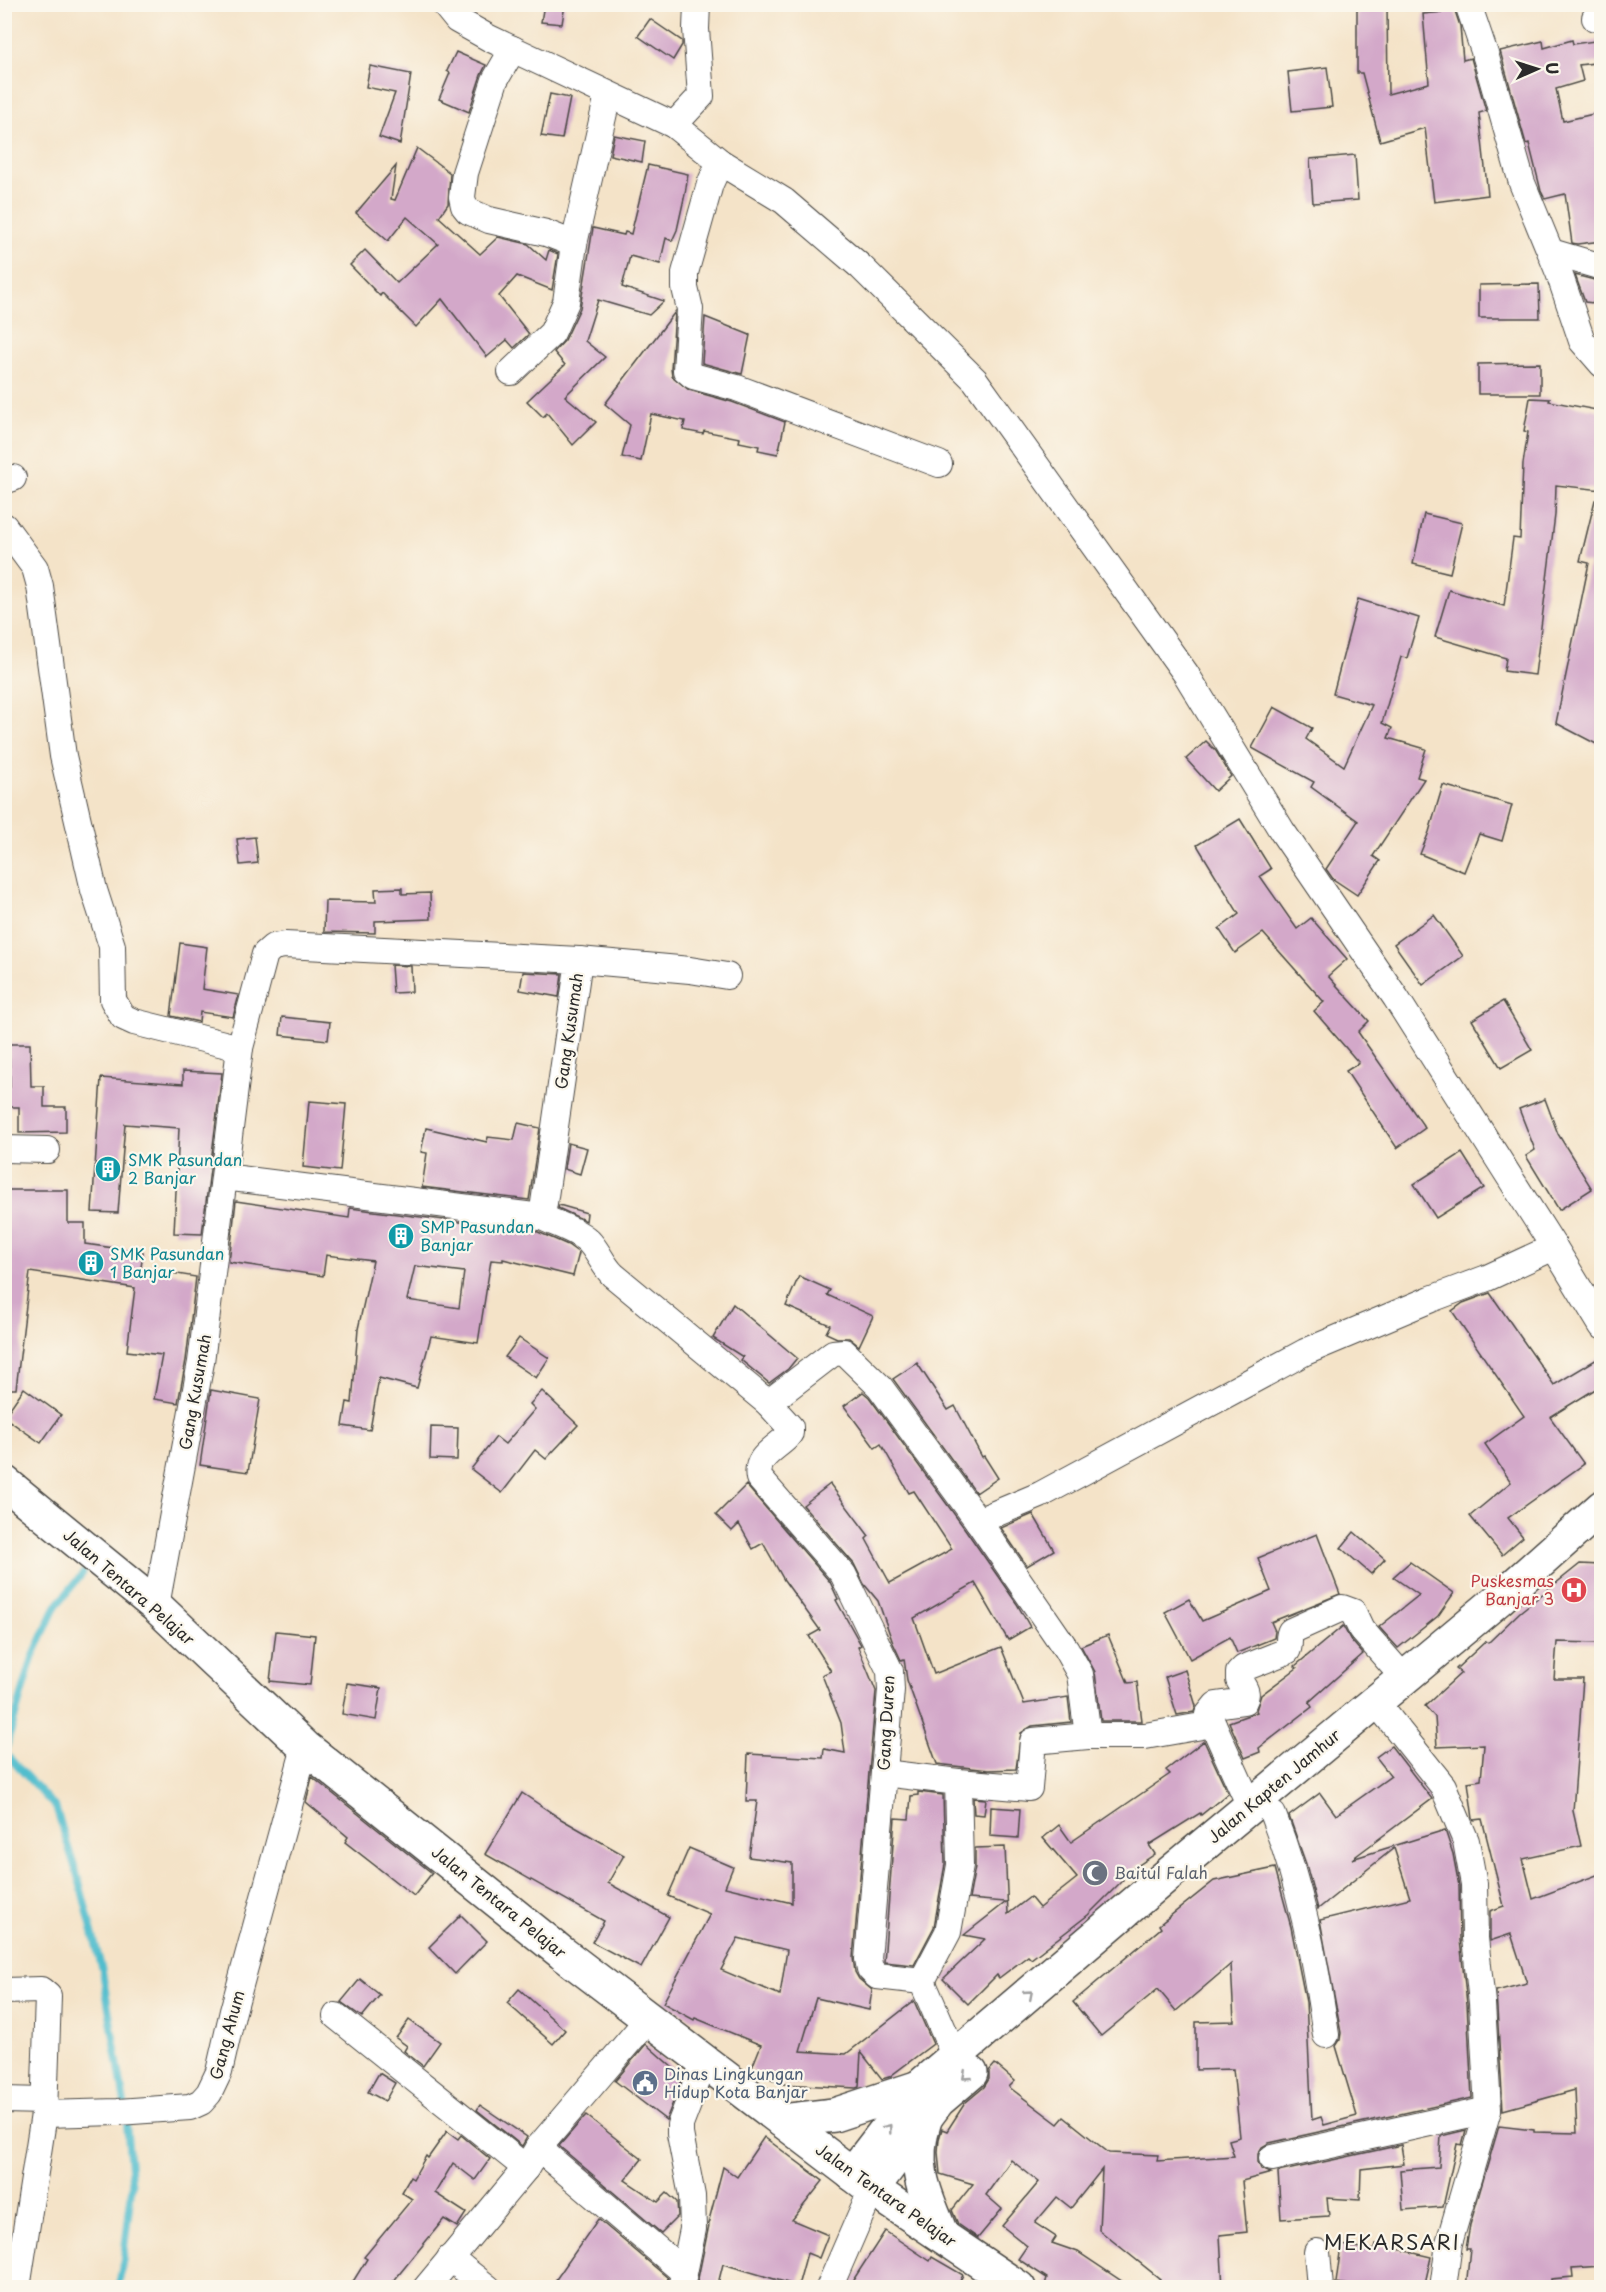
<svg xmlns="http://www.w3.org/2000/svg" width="1606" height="2292" viewBox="0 0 1606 2292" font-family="'Playpen Sans',sans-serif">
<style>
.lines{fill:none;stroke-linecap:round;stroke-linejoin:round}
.stream{stroke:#51bdcd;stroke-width:7}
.building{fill:#d3a8c9;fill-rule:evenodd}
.street-casing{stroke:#494743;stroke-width:28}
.secondary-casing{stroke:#494743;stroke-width:36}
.street{stroke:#fff;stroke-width:26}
.secondary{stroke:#fff;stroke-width:33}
.oneway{stroke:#a0a0a0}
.labels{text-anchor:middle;stroke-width:4.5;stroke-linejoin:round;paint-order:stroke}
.street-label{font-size:16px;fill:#2b2b2b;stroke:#fbf7ec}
.culture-label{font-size:16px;fill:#0d838f;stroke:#fbf7ec;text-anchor:start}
.health-label{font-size:16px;fill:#be3a42;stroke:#fbf7ec;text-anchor:end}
.worship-label{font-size:16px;fill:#5b616d;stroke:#fbf7ec;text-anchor:start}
.service-label{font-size:16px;fill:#4e5e75;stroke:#fbf7ec;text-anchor:start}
.quarter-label{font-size:20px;letter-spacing:1.5px;fill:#2b2b2b;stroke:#fbf7ec}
</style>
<rect width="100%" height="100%" fill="#fbf7ec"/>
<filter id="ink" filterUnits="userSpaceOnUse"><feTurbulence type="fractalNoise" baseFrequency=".0167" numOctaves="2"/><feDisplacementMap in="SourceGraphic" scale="12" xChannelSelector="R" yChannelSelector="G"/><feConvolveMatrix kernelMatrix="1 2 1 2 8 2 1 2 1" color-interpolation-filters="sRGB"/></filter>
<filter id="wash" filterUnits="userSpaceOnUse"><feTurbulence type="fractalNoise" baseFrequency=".008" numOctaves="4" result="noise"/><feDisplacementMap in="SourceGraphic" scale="24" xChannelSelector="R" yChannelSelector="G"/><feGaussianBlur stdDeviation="1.35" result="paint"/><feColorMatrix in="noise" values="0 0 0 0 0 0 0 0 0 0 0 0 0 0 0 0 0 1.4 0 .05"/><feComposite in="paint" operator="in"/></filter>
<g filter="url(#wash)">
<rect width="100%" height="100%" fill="#f4e3c8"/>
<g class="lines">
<g class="stream">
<path d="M4,1752L56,1808L80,1884L102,1969L125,2106"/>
<path d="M5,1752L32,1659L56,1606L83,1573"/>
<path d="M118,2288L123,2262L132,2185L126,2117"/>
</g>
</g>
<g id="blocks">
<g class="building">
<path d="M544,4H565L562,24L541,22Z"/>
<path d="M1357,4H1387L1388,94L1429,83L1423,14L1455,11L1460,26L1463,60L1471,58L1486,111L1479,113L1488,195L1434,202L1425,128L1380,141L1362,73H1357Z"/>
<path d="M650,19L682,41V45L673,60L638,36Z"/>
<path d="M1572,40L1573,44L1602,40V62L1579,65L1583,81L1556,89L1563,121L1602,112V241L1577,244L1572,243L1565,194L1545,199L1541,191L1529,143L1526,144L1500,51L1543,41L1544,48Z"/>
<path d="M456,52L486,65L481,75L469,112L439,99L450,73L447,71Z"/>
<path d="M370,66L411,74L400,144L379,137L395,93L366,87Z"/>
<path d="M1327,67L1332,107L1292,111L1288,72Z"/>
<path d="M550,94L570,98L562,139L541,136Z"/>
<path d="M614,135L645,141L642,162L610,155Z"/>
<path d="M417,148L450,173L448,204L439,217L480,254L498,237L528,244L546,260L549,250L558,254L552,290L517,276L499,296L529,334L514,348L507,340L487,357L442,299L416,327L382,293L380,296L350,265L365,250L397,283L438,244L407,217L388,241L356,213L396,166L391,199L395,200Z"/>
<path d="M1355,155L1358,200L1313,203L1310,159Z"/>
<path d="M648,165L688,174L685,194L677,230L672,241L666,238L660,264L630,256L622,287L664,301L649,315L598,300L585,341L605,357L565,396L596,422L573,445L547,413L543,417L527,401L565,365L554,352L565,340L580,308L593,228L624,235L625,232L631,234Z"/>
<path d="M1575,275L1602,282V304L1585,302Z"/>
<path d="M1539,284L1540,318H1479V285Z"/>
<path d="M675,312L671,369L672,376L689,390L732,402L785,422L778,454L758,450L759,446L739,442L740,438L704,431L703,434L683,430L685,421L651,414L641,461L622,457L630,425L605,404Z"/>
<path d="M705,317L750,335L742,374L702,363Z"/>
<path d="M1540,363V394H1478V364Z"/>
<path d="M1530,398L1550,399L1549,401L1602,411V490L1556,485L1555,515L1535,675L1504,671L1506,658L1435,637L1449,590L1504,606L1513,538L1520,539L1523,464L1528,432L1524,431Z"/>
<path d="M1595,500H1602V747L1556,723L1589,563L1580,561Z"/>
<path d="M1424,514L1462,523L1450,573L1413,564Z"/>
<path d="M1358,599L1419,618L1407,658L1401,657L1382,723L1392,728L1388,738L1426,749L1417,777L1424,779L1373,856L1380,861L1357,895L1333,879L1326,869L1358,821L1311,787L1314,782L1252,748L1274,707L1312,728L1306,739L1344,766L1372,705L1333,694Z"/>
<path d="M1206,741L1216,751L1231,776L1215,791L1186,759Z"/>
<path d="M1443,785L1512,805L1502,841L1479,834L1464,872L1420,854L1429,832Z"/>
<path d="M1240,819L1271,869L1260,876L1297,929L1311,918L1347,959L1328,976L1369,1021L1358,1032L1425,1128L1397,1148L1346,1071L1359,1063L1314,1011L1324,1002L1263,933L1235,953L1219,929L1239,914L1197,845Z"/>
<path d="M255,837L258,863L240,865L237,839Z"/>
<path d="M402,888V894L430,893L431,919L375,921V933L324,932L325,901L376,902L375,889Z"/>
<path d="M1434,915L1463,956L1423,985L1394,944Z"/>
<path d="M180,943L207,947L202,989L239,995L233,1017L200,1012L199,1022L171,1016Z"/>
<path d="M391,965L411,966L412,992L393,993Z"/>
<path d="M523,972L562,974L559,997L520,990Z"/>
<path d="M1503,1001L1532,1050L1501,1068L1472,1020Z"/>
<path d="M282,1017L330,1022L328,1040L280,1035Z"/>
<path d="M9,1044H30L31,1086H44V1107H66V1132L19,1133V1107H4V1087H10Z"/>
<path d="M183,1071L222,1073L202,1234L174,1233L179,1128L125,1124L118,1213L92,1212L101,1078L183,1084Z"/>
<path d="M1545,1099L1558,1134L1592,1189L1559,1210L1526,1156L1535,1150L1519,1109Z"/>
<path d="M309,1101L346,1104L340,1171L303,1167Z"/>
<path d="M518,1123L540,1128L529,1200L422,1187L427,1153L421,1152L426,1128L487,1142L488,1137L514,1140Z"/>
<path d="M568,1143L587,1148L580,1174L564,1169Z"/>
<path d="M1462,1153L1484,1188L1436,1218L1414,1184Z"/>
<path d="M4,1190H68V1223H85V1244L143,1252L141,1268L196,1277L186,1360L178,1403L154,1399L162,1355L127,1351L135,1288L30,1272L16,1389H4Z"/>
<path d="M236,1201L349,1218L350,1208L538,1232L568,1245L579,1253L573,1276L503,1259V1261L491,1260L478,1343L431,1336L417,1388L379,1378L370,1430L343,1426L347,1402L352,1403L358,1329L373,1261L326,1255L323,1276L229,1262ZM415,1266L464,1272L459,1308L407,1300Z"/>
<path d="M559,1205L587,1213L586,1221L558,1208Z"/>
<path d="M799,1276L830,1290L827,1295L873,1316L859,1346L849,1338H837L826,1333L830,1325L786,1306Z"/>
<path d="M1490,1293L1554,1385L1602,1356V1385L1550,1417L1584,1464L1508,1518L1523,1537L1502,1555L1470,1516L1511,1482L1485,1444L1524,1416L1452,1311L1463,1303Z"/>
<path d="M733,1304L797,1358L788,1369L769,1383L741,1360L743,1357L713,1338Z"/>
<path d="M519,1338L549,1358L536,1378L505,1357Z"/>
<path d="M917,1363L948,1410L955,1406L982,1457L984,1456L998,1478L976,1493L893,1379Z"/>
<path d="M24,1388L61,1415L41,1443L4,1417Z"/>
<path d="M211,1390L260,1399L248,1472L200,1465Z"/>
<path d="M542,1391L578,1425L546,1459L535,1450L502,1493L471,1469L496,1437L505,1444L535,1409L530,1404Z"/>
<path d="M863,1392L869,1397L965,1529L1017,1604L1030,1627L1008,1640L975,1583L914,1618L934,1674L1001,1647L1024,1704L1068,1697L1071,1722L1032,1726L1021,1733L1016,1769L989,1770L937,1764L907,1680L904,1659L901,1660L893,1643L878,1601L864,1584L854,1564L803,1505L830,1484L869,1536L866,1539L890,1583L952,1549L914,1491L909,1493L881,1444L875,1448L844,1406Z"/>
<path d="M431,1427L458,1428L457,1460L430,1459Z"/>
<path d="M746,1485L830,1582L838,1599L836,1600L861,1645L858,1647L876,1691L853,1958L855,1972L859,1979L872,1990L869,2010L816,1998L800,2051L846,2054L914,2001L933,2044L889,2077L882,2079L861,2052L859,2087L856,2088L783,2084L751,2070L761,2045L695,2018L694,2020L663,2003L710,1914L668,1896L689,1848L733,1867L725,1887L792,1903V1863L749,1857L757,1801H746L748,1754L823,1758L824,1749L845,1753L841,1723L822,1675L831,1671L809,1636L820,1630L784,1580L763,1543L753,1549L739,1524L732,1531L716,1515ZM738,1938L787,1950L780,1995L721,1970Z"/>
<path d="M1033,1514L1054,1550L1027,1566L1001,1528Z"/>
<path d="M1354,1532L1385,1559L1371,1574L1341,1548Z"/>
<path d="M1317,1534L1340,1594L1271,1622L1275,1631L1274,1638L1237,1653L1230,1637L1190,1659L1165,1612L1189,1599L1202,1621L1271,1591L1258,1558Z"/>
<path d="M1410,1562L1454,1593L1438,1616L1398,1648L1379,1627L1419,1595L1393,1577Z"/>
<path d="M1580,1564L1600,1565L1599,1643L1557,1642L1554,1679H1583L1573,1811L1581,1846L1523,1859L1533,1899L1602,1873V2266L1572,2268L1573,2277L1551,2279V2288H1466L1470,2249H1466L1470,2225L1499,2126L1534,2130V2132L1577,2133L1575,2090L1503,2110L1496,1991L1527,1983L1511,1934L1490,1941V1911L1504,1906L1482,1819L1474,1820L1473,1819L1468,1782L1481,1780L1484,1745L1437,1747L1435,1717L1425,1706L1461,1673L1456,1669L1486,1641L1488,1643L1520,1612Z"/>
<path d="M1343,1626L1350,1639L1363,1654L1309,1702L1312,1707L1259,1748L1260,1752L1245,1758L1229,1722L1257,1712L1256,1710L1261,1695L1297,1668L1295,1666Z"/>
<path d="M276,1631L315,1635L310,1685L270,1681Z"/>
<path d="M1108,1635L1128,1683L1137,1682L1142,1721H1101L1095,1672L1081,1646Z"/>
<path d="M1185,1670L1196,1706L1194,1712L1177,1715L1165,1677Z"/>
<path d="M347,1683L381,1688L376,1720L342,1714Z"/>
<path d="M1204,1741L1228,1793L1201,1815L1200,1813L1149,1845L1155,1854L1121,1877L1123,1880L1088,1915L1031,1959L1028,1956L999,1978L997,1975L968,2004L943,1979L985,1939L964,1935L1006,1902L969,1899L975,1867V1848L1005,1847L1008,1914L1030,1897L1039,1908L1077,1878L1043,1838L1059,1825L1071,1842L1170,1774L1166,1770Z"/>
<path d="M1391,1746L1432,1799L1352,1859L1445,1830L1453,1854L1459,1886L1460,1940L1467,2004L1472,2098L1269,2143L1262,2147L1258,2154V2162L1261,2169L1271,2173L1242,2181L1247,2232L1220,2235L1223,2288H1154L1160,2279L1099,2230L1102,2169L1071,2208L1057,2197L1035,2223L1056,2237L1052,2243L1078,2252L1132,2288H1044L1047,2278L1018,2259L1027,2246L1002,2226L1039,2182L1011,2160L986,2195L1002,2209L978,2238L958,2224L952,2210L973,2184L940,2174L938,2152L939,2139L942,2129L947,2131L965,2103L984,2087L989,2079V2071L995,2064L1015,2081L1009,2087L1058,2124L1064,2117L1109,2153L1158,2155L1157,2161L1234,2156L1229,2140L1240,2137L1233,2069L1196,2070V2022L1234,2021L1231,1964L1176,2011L1158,1989L1101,2036L1073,2002L1161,1928L1159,1925L1214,1881L1275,1868L1291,1927L1306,2002L1312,2120L1321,2117L1324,2125L1357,2116L1336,2046L1340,2040L1341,2033L1320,1920L1410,1898L1394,1848L1318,1909L1306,1864L1289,1816L1320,1793L1336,1815L1391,1776L1376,1757Z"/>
<path d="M312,1777L432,1873L414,1896L345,1842L348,1837L306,1802Z"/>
<path d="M918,1792L943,1795L945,1864L934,1927L914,1965L884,1962L895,1818L909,1819L911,1796L918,1795Z"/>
<path d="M522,1793L561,1819L624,1855L608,1883L669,1917L641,1968L592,1942L604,1921L485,1854Z"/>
<path d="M973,1798L986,1799L984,1815L974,1814Z"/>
<path d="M991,1807L1020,1809L1018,1838L990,1836Z"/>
<path d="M461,1915L487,1941L455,1974L429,1947Z"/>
<path d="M360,1979L380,1995L362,2017L341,2002Z"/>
<path d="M519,1989L565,2030L553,2044L507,2003Z"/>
<path d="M409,2020L440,2042L423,2066L404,2051L407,2046L396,2038Z"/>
<path d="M646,2044L683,2077L666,2120L615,2081Z"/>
<path d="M379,2073L395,2083L385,2101L368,2092Z"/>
<path d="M480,2105L527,2137L522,2146L477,2110Z"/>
<path d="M586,2115L642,2159L625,2180L658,2202L667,2193L677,2202L678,2216L661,2233L559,2146Z"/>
<path d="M1466,2130L1462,2145L1457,2144L1443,2207L1403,2210L1400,2170L1439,2167L1441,2136Z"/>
<path d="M447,2131L458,2139L461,2135L490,2159L475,2180L453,2163L435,2193L466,2213L457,2227L444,2219L388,2288H349L367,2259L364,2257L412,2199L401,2192L410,2177L413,2179L426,2156L428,2158Z"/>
<path d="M764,2137L823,2181L792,2220L828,2235L819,2258L807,2253L798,2286L723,2264L717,2288H696L709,2225L708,2224L723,2167L737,2177Z"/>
<path d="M1401,2145L1404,2164L1361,2169L1360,2200L1327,2198L1329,2216L1281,2219L1278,2172Z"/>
<path d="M598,2219L668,2278L666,2288H550Z"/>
<path d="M885,2231L930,2261L932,2257L963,2275L956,2288H848Z"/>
<path d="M1376,2244L1431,2257L1424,2288H1370L1336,2283L1341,2245L1375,2250Z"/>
</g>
</g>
</g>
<g filter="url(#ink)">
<use href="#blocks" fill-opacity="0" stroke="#494743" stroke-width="1.5"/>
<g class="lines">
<defs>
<g id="street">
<path d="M444,4L457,20L489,38L674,125L720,162L784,201L861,267L975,380L1186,674L1282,831L1396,998L1554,1247L1602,1326"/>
<path d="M1468,4L1486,57L1522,183L1559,273L1582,341L1602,364"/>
<path d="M1595,18H1602"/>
<path d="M513,49L495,80L465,173L462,197L464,206L468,211L489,220L546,233L574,244"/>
<path d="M674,125L701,96L696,29L697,4"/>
<path d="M720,162L710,184L685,273V288L690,309L686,370L693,376L737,388L939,464"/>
<path d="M1551,252L1602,267"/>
<path d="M511,372L552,333L566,302L574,244L608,95"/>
<path d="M4,481L13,478"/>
<path d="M4,526L35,568L40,586L63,756L94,890L112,946L113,1000L123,1017L134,1022L240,1048"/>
<path d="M579,960L690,970L727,976"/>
<path d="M4,1149L47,1150"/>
<path d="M542,1217C557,1225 581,1231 591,1244C600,1255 603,1265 613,1275L768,1403L790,1427V1433L786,1438C772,1451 755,1458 759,1478L843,1574L890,1671L891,1690L868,1959L870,1969L877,1976L922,1981L955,2057"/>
<path d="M768,1403L833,1353L844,1352L880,1387L978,1521L1066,1649L1080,1674L1088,1736"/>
<path d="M978,1521L1040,1495L1305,1352L1431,1299L1487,1278L1554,1247"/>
<path d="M156,1606L201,1362L240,1048L265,954L273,947L285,945L579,960L542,1217L224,1177"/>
<path d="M1375,1701L1443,1786L1466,1841L1474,1884L1475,1938L1482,2003L1488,2110L1449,2243L1443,2288"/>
<path d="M1213,1724L1250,1806"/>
<path d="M884,1773L958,1782L960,1865L948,1932L922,1981"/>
<path d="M958,1782L1029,1788L1033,1741L1088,1736H1145L1213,1724L1208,1715L1216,1705L1244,1701C1249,1692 1243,1687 1239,1680V1673L1244,1668L1287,1651C1291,1645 1287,1637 1291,1631L1342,1608L1353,1612L1361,1629L1404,1678"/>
<path d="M1273,1815C1301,1886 1315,1960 1326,2035"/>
<path d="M4,1991L41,1990L48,1996L44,2114"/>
<path d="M336,2016L526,2168"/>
<path d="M4,2100L44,2101"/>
<path d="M538,2148L684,2272"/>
<path d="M1272,2158L1488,2110"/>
<path d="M1317,2252L1320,2288"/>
<path d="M450,2258L488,2288"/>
<path d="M17,2288L44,2114L118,2112L190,2107L201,2102L209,2093L219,2072L233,2011L305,1747"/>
<path d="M426,2288L526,2168L538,2148L649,2018"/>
<path d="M681,2288L693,2229L692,2196L680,2134V2125L704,2063"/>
<path d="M829,2288L872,2189"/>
</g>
<g id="secondary">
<path d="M4,1482L156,1606L305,1747L562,1953L872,2189L1019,2288"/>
<path d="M925,2120C910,2164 925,2195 942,2235"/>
<path d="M782,2121L834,2115L919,2087"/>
<path d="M852,2174L919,2087L1164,1878L1499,1599L1602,1507"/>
<path d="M872,2189L938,2101L971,2073"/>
</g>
</defs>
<use href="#street" class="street-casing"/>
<use href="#secondary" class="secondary-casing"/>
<use href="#street" class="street"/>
<use href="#secondary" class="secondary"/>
</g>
<defs><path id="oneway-chevron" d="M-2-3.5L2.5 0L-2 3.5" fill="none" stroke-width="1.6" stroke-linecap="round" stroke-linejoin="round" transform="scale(1.5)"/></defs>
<g class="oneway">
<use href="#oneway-chevron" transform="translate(1029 1994) rotate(-41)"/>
<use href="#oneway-chevron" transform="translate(966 2076) rotate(139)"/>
<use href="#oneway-chevron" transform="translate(888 2128) rotate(-52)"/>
</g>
</g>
<defs>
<symbol id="building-disc" viewBox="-11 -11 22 22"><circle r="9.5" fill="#0f9aa8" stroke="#fbf7ec"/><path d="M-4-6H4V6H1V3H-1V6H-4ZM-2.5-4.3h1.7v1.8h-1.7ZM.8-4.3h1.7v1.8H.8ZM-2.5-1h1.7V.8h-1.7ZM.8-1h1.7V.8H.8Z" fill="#fff"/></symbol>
<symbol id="hospital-disc" viewBox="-11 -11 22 22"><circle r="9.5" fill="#e0444e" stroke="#fbf7ec"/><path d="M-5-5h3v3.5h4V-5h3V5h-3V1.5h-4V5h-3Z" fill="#fff"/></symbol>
<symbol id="mosque-disc" viewBox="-11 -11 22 22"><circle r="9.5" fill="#6b7280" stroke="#fbf7ec"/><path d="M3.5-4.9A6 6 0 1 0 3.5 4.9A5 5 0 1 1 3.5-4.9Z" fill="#fff"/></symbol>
<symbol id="civic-disc" viewBox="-11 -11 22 22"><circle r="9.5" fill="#5c6f8a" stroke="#fbf7ec"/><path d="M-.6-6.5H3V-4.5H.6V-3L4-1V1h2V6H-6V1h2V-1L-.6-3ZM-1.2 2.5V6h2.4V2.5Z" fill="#fff"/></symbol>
</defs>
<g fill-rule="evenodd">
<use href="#building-disc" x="93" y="1154" width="30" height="30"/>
<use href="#building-disc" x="386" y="1221" width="30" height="30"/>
<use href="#building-disc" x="76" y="1248" width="30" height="30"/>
<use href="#hospital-disc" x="1559" y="1575" width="30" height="30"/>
<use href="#mosque-disc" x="1080" y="1858" width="30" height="30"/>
<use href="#civic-disc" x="630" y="2068" width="30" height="30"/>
</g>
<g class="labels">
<g class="street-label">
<text transform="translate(569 1031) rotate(-82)" y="6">Gang Kusumah</text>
<text transform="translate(195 1392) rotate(-80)" y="6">Gang Kusumah</text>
<text transform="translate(129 1587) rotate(41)" y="6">Jalan Tentara Pelajar</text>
<text transform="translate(886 1723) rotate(-87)" y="6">Gang Duren</text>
<text transform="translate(1274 1786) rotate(-40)" y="6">Jalan Kapten Jamhur</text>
<text transform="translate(499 1902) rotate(39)" y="6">Jalan Tentara Pelajar</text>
<text transform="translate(227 2035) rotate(-75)" y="6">Gang Ahum</text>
<text transform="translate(886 2195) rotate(35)" y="6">Jalan Tentara Pelajar</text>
</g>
<g class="culture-label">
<text x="128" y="1166">SMK Pasundan<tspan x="128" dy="18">2 Banjar</tspan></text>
<text x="420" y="1233">SMP Pasundan<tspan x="420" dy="18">Banjar</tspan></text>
<text x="110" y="1260">SMK Pasundan<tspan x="110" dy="18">1 Banjar</tspan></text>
</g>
<g class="health-label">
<text x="1554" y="1587">Puskesmas<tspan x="1554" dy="18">Banjar 3</tspan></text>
</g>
<g class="worship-label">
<text x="1114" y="1879">Baitul Falah</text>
</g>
<g class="service-label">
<text x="664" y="2080">Dinas Lingkungan<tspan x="664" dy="18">Hidup Kota Banjar</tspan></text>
</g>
<g class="quarter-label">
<text x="1392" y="2250">MEKARSARI</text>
</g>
</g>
<rect width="1606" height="2292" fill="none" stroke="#fbf7ec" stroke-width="24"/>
<g transform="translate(1537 69) rotate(87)" stroke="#fbf7ec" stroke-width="4.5" paint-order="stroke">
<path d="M0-4.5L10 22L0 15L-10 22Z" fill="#2b2b2b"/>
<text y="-9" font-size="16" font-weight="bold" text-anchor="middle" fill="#2b2b2b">U</text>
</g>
</svg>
